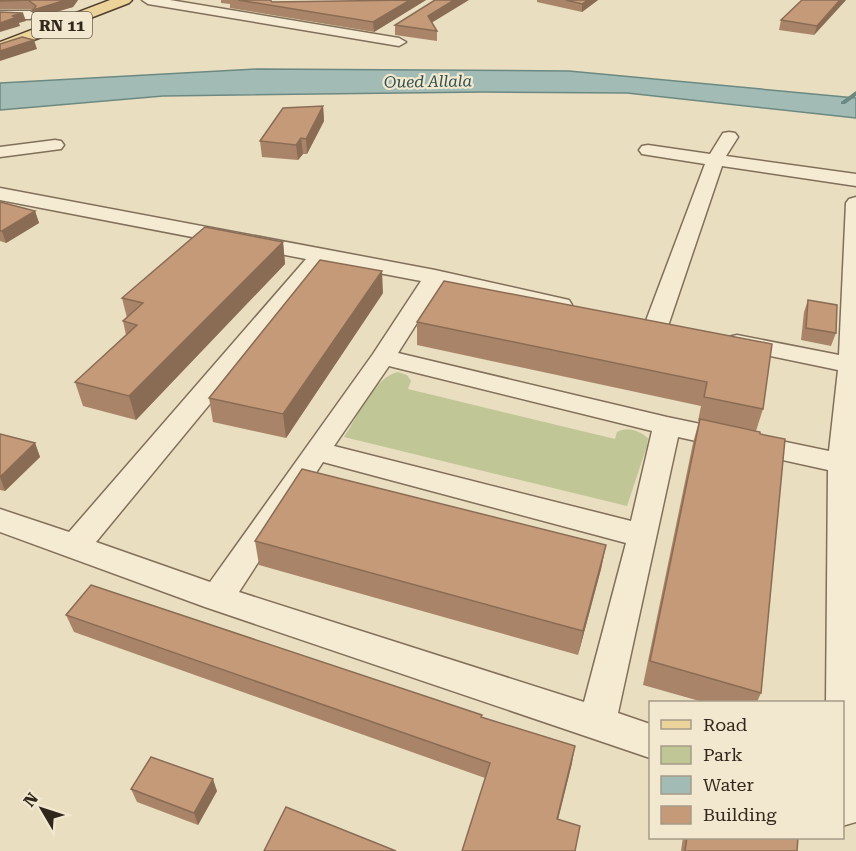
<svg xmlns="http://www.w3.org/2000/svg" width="856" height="851" viewBox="0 0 856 851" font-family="'Roboto Serif',serif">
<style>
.green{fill:#c0c695}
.water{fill:#a2bcb5;stroke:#6b8982;stroke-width:1.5}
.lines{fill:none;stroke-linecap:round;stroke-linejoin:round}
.stream{fill:#6b8982;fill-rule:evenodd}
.minor-casing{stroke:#816f5a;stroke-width:3}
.primary-casing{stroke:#4f3e2e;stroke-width:3}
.minor{fill:#f5ebd2;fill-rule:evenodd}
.primary{fill:#ebd39a;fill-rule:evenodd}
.wall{fill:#a98468}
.shaded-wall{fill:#8a6c55}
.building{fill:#c59a79;stroke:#8a6c55;stroke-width:1.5}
.labels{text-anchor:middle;stroke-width:4.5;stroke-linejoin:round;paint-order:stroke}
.shield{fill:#f2e8cf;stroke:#6c6152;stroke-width:1.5}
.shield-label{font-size:16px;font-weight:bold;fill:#32271d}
.far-water-label{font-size:16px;font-style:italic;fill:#2d504f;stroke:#f2e8cf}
</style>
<rect width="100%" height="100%" fill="#e9dec0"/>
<path class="green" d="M398,372L407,375L411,381L408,389L615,439L617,432C628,426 639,431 648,438L647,446L627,506L344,437C357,418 375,376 398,372Z"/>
<path class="water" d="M257,69L569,71L856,98V118L627,93L484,92L163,96L0,110V83Z"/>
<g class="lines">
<path class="stream" d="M856,91V96L845,104H841V102Z"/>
<defs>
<g id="minor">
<path d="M142,0H170L399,38L406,42L399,46L148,4Z"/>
<path d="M0,11H30L36,15L30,19H0Z"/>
<path d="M729,132L735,133L738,137L726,156L856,174V186L722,166L668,326L664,331L656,333L648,331L644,326L705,164L648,155L642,154L639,150L642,146L648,145L710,154L723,133Z"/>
<path d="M55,140L61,141L64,145L61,149L0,157V147Z"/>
<path d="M0,188L435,270L569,300L572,305L569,310L561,312L441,285L398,353L667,417L829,451L838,370L737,349L728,347L725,342L728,337L737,335L839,355L846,203L849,199L856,197V822L842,826V702H826L828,470L678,437L618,713L650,724V758L205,607L0,532V509L69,532L306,259L0,200ZM326,263L421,281L373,354L210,582L96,542ZM389,366L652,431L631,521L334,446ZM323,462L626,543L584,702L239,592Z"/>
</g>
<path id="primary" d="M110,0H132L129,3L0,53V42Z"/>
</defs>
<use href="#minor" class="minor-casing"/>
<use href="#primary" class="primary-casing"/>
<use href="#minor" class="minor"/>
<use href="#primary" class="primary"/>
</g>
<g class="wall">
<path d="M0,0H78L73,7L35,18L33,11L30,9H0Z"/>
<path d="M221,0H272L271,1L272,2L426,0L374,32L230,8V4L221,3Z"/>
<path d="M537,0H598L582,12L537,2Z"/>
<path d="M846,0L814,35L779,30L781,20Z"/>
<path d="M432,23L437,31V41L395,35V25Z"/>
<path d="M323,106L324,121L307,154H303L298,160L262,157L260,141Z"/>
<path d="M0,202L35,211L39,223L6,243L0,241Z"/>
<path d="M283,242L285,264L136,420L83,406L75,382L126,335L123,321L127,318L122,298Z"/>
<path d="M383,293L286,438L213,422L209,398Z"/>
<path d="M808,300L836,333L831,346L801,340L804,312Z"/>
<path d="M417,322L772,344L763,409L756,431L761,693L757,702H703L643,685L693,443L699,421H698L701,406L417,345Z"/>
<path d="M0,434L35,443L40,457L5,491L0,490Z"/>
<path d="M255,541L606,545L601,569L578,655L259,565Z"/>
<path d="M66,615L482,717L572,763L558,820L485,778L74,632Z"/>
<path d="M131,789L217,791L198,825L137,802Z"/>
<path d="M683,837H798L797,851H681Z"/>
</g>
<g class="shaded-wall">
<path d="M66,0H78L73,7L35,18L33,10Z"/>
<path d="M410,0H426L374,32L373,22Z"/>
<path d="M454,0H469L428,25V16Z"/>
<path d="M588,0H598L582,12V4Z"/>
<path d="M840,0H846L814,35L817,26Z"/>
<path d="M23,13L26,21L19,23L20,26L0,32V23L12,16Z"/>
<path d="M34,40L37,49L0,61V51Z"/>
<path d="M323,106L324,121L307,154L306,139Z"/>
<path d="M301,138L303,154L298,160L296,145Z"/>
<path d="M35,211L39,223L6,243L2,231Z"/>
<path d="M283,242L285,264L136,420L129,396Z"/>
<path d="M382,271L383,293L286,438L283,414Z"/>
<path d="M35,443L40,457L5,491L0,477Z"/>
<path d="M606,545L601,569L578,655L583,631Z"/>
<path d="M575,746L572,763L554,835L557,819Z"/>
<path d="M213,779L217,791L198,825L194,813Z"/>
</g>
<g class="building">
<path d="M0,0H66L33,10L36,6L28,0L0,1Z"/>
<path d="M238,0H270L272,2L410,0L373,22Z"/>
<path d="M435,0H454L428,16L437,31L395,25Z"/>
<path d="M566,0H588L582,4Z"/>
<path d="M802,0H840L817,26L781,20Z"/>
<path d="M0,12L23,13L12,16L17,17L0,23Z"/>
<path d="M22,37L34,40L0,51V44Z"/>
<path d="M323,106L306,139L301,138L296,145L260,141L283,108Z"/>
<path d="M0,202L35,211L2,231H0Z"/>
<path d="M205,227L283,242L129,396L75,382L137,325L123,321L143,303L122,298Z"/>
<path d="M320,260L382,271L283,414L209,398Z"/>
<path d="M444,281L772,344L763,409L704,397L707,382L417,322Z"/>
<path d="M808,300L837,305L836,333L806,328Z"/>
<path d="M700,419L760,432V434L785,439L761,693L650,661Z"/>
<path d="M0,434L35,443L0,477Z"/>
<path d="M302,469L606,545L583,631L255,541Z"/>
<path d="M91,585L482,715L481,717L575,746L557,819L580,826L575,851H462L490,763L66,615Z"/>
<path d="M151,757L213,779L194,813L131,789Z"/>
<path d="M286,807L396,851H264Z"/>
<path d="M687,837H798L797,851H685Z"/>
</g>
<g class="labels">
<rect class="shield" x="32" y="12" width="60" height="26" rx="4.5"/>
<g class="shield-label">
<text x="62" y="31">RN 11</text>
</g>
<g class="far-water-label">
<text transform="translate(428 81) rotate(-1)" y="6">Oued Allala</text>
</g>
</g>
<rect x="649" y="701" width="195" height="138" fill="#f2e8cf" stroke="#a59b88" stroke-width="1.5"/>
<rect x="661" y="720" width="30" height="9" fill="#ebd39a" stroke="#a59b88" stroke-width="1.5"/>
<text x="703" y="731" font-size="18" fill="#32271d">Road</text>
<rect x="661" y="746" width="30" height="18" fill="#c0c695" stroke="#a59b88" stroke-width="1.5"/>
<text x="703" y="761" font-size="18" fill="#32271d">Park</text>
<rect x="661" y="776" width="30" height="18" fill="#a2bcb5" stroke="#a59b88" stroke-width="1.5"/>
<text x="703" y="791" font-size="18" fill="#32271d">Water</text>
<rect x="661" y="806" width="30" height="18" fill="#c59a79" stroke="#a59b88" stroke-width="1.5"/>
<text x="703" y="821" font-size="18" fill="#32271d">Building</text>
<g transform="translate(42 809) rotate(309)" stroke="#f2e8cf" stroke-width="4.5" paint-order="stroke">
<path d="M0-4.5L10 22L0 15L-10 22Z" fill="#32271d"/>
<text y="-9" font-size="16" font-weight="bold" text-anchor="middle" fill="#32271d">N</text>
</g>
</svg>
